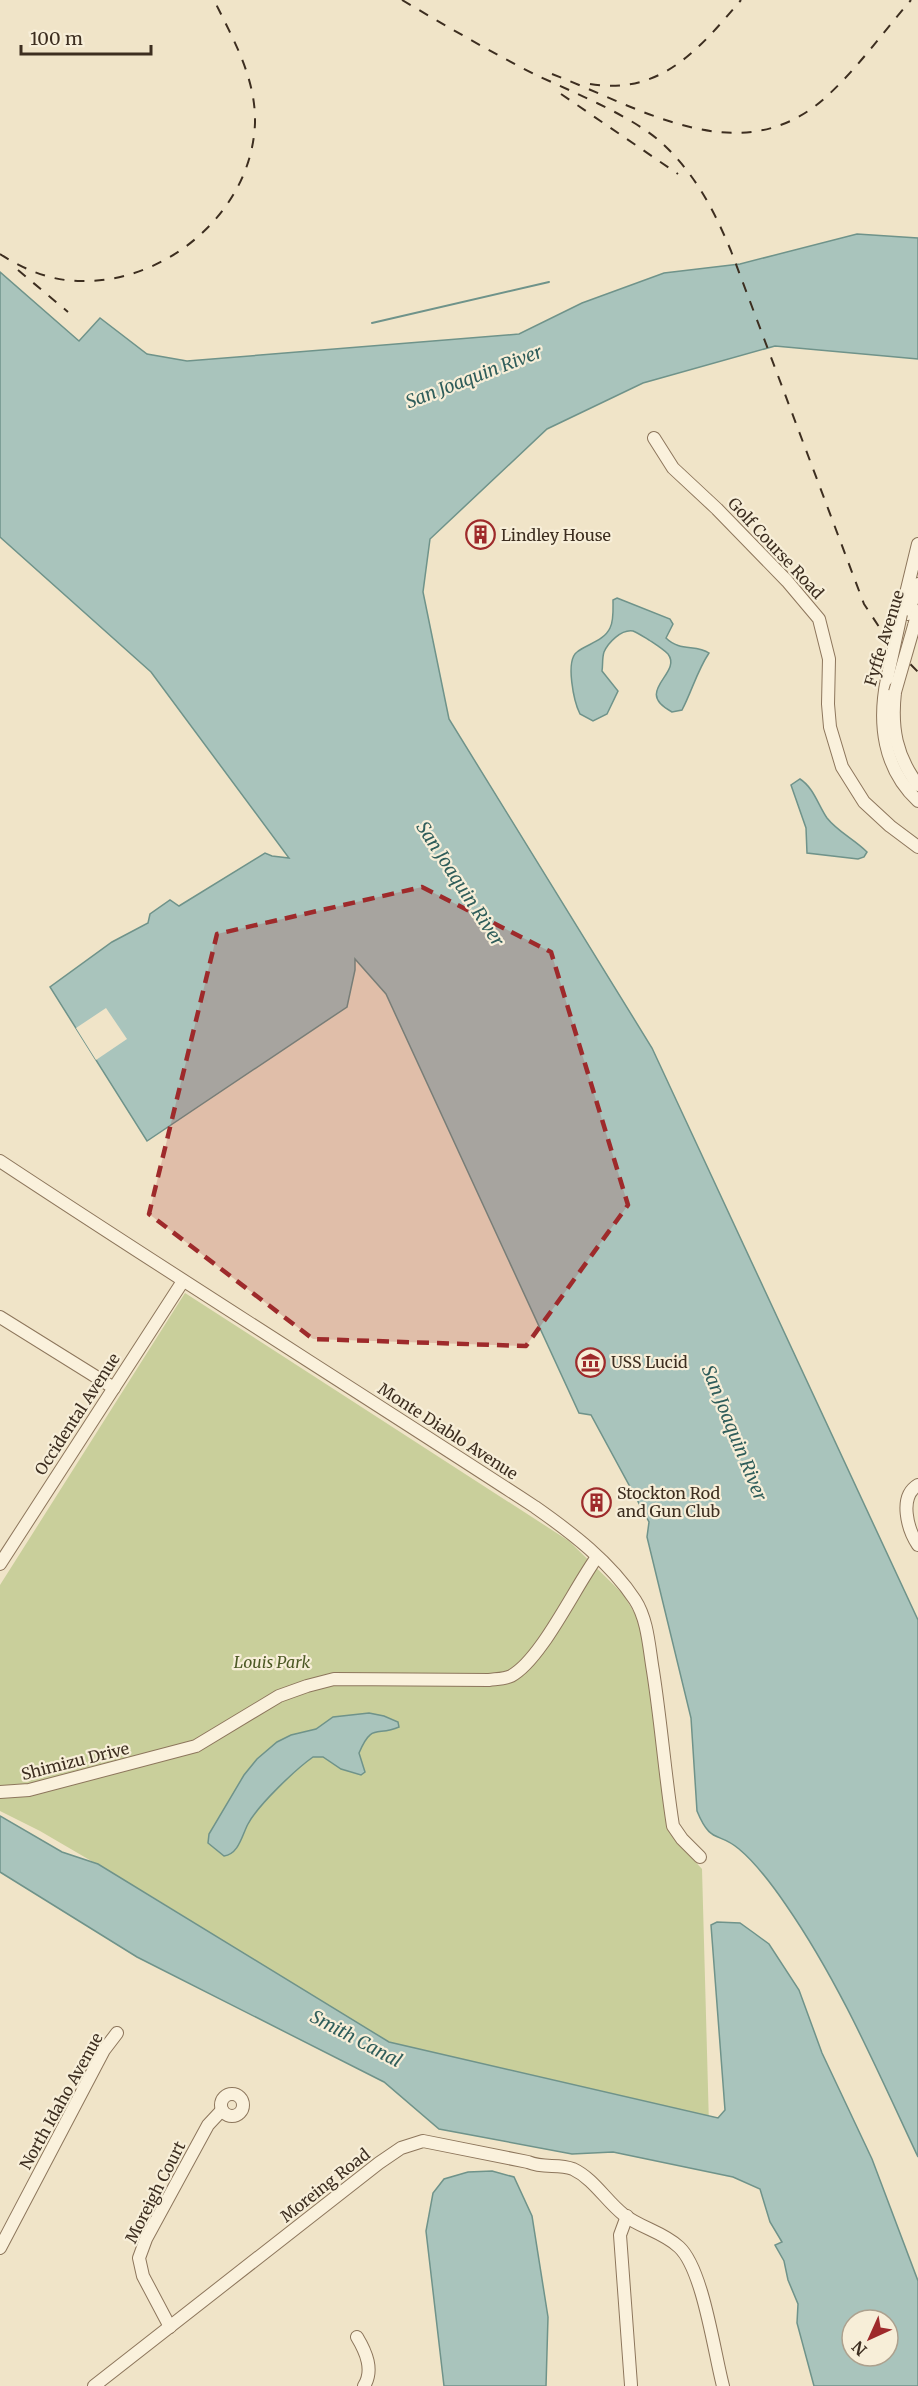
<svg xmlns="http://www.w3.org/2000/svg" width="918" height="2386" viewBox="0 0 918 2386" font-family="Merriweather,serif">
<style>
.green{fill:#c9cf9b}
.water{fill:#a9c4bc;stroke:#6f938a;stroke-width:1.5;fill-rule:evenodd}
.pier{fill:#f0e4c8}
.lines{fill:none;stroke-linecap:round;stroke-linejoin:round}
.stream{stroke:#6f938a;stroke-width:2}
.minor-casing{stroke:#8d765c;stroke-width:14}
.minor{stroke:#faf1dc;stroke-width:12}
.rail{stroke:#3d2e20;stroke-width:2;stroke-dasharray:10 10;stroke-linecap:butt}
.minor-bridge-casing{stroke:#8d765c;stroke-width:14;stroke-linecap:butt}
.minor-bridge{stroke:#faf1dc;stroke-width:12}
.marked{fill:#9e2a2b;fill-opacity:0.2;stroke:#9e2a2b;stroke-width:4.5;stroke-dasharray:12 8;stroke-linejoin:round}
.labels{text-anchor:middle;stroke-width:4.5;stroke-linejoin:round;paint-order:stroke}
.poi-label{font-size:16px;fill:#3d2e20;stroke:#f7eed8;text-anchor:start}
.street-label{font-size:16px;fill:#3d2e20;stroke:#f7eed8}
.park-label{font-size:16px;font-style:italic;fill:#4d5a26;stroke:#f7eed8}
.water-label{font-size:18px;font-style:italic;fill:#2f5d5a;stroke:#f7eed8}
</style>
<rect width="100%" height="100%" fill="#f0e4c8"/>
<path class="green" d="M185,1293L569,1541L623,1594L646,1632L677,1842L702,1869L709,2125L394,2047L153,1897L40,1831L0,1811V1585Z"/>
<g class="water">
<path d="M857,234L918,238V359L775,346L643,383L547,429L430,539L423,592L449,719L652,1048L918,1620V2157C878,2072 840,1983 786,1905C773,1886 757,1864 739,1849C718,1831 711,1845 697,1811L691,1718L647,1537L649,1522L591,1415L579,1413L386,994L355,959V970L347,1007L147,1141L50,987L112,942L148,923L150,914L170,900L179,906L265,853L272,856L289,858L151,672L0,537V272L79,341L100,318L147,354L187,361L519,334L582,303L664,273L740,264Z"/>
<path d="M617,598L670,619L673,624L666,638C680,652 696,644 709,653C697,671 692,691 682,710L672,712C632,691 683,674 668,654C663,649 655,644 649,640C644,637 638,633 633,631C621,629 608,643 604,652C602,658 603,665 602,671L618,691L607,714L593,721L580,714C574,702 565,661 577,652C587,644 604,641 610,628C614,621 613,608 613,600Z"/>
<path d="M800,779C814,788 818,805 827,818C838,832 854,839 867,852L864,857L858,859L807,853L806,828L791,785Z"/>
<path d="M369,1713L384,1716L398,1722L399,1727C377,1737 372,1722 359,1753L365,1772L361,1775L341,1769L323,1757H313C296,1769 258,1805 248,1824C242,1835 239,1854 224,1856L208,1843L209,1834L244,1775L257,1759L277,1742L291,1735L316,1729L333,1717Z"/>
<path d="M0,1816L62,1852L98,1864L389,2042L718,2118L725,2110L711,1925L717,1922L740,1923L754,1933L769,1944L799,1990L822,2053L872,2159L918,2281V2386H814L797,2323L798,2304L788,2280L784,2261L775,2245L782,2242L770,2222L760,2189L733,2177L613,2152L572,2154L439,2129L384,2082L137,1957L0,1872ZM852,2320H888V2356H852Z"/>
<path d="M492,2171L514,2177L532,2216L548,2317L546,2386H444L426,2231L433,2193L444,2179L468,2172Z"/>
</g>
<path class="pier" d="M106,1008L127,1039L96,1060L76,1028Z"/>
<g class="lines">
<path class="stream" d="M372,323L549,282"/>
<defs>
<g id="minor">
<path d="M654,438L673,468L717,509L787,581L819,619L829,659L828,704L830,727L842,767L864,802L890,826L918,847"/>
<path d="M901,614L918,544"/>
<path d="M908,614L918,584"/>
<path d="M914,626L918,611"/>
<path d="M887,679C878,723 883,768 918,801"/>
<path d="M895,692C891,728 896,756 918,785"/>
<path d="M0,1161C177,1278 357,1391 535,1507C572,1533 610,1562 635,1600C648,1620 649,1648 653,1671C661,1722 665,1775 673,1826L682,1839L700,1857"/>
<path d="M0,1317L114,1388"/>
<path d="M918,1485C898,1497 908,1530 918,1545"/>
<path d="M0,1564L183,1281"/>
<path d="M0,1792L29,1790L196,1746L279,1696L307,1686L334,1679L489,1680C496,1679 505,1679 511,1676C541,1660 575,1587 597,1557"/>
<circle cx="232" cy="2105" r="11"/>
<path d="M627,2216L620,2235L631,2385"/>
<path d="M0,2248L104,2050L117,2033"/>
<path d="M170,2327L143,2276L139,2258L146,2239L208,2125L222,2110"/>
<path d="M357,2337C366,2352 374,2370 364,2386"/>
<path d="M94,2386L379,2163L401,2148L423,2141L528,2162C544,2169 558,2163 573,2169C594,2179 606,2201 624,2215C641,2228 663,2232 679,2247C703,2269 714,2352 723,2386"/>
</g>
</defs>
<use href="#minor" class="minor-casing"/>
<use href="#minor" class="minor"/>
<g class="rail">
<path d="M402,0C446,26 489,51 534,74C572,92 633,116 663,144C695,174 714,210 731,251L864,604L889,642L918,672"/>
<path d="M552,74C641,108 741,174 826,97C858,68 883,32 911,0"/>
<path d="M590,84C661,96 700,48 741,0"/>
<path d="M561,94L678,174"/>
<path d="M0,254C25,270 51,281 81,281C167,283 252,211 255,123C256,78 233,39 214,0"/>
<path d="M18,270L68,312"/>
</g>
<defs>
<g id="minor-bridge">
<path d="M887,679L901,614"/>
<path d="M895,692L914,626"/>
</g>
</defs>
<use href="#minor-bridge" class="minor-bridge-casing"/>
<use href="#minor-bridge" class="minor-bridge"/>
</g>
<path class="marked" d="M422,887L551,952L628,1205L526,1346L313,1339L149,1214L217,934Z"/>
<defs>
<symbol id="building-ring" viewBox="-11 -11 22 22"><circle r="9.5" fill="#f7eed8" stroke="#9e2a2b" stroke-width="1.5"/><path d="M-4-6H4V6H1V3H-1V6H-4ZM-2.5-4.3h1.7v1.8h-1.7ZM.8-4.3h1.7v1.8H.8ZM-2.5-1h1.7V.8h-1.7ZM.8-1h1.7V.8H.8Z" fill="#9e2a2b"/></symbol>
<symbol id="museum-ring" viewBox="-11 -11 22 22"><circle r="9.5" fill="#f7eed8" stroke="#9e2a2b" stroke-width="1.5"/><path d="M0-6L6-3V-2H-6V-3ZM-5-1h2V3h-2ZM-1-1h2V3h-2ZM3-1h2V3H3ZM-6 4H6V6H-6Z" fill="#9e2a2b"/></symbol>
</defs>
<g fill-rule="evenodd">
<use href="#building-ring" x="464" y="518" width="33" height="33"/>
<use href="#museum-ring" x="574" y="1346" width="33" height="33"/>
<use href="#building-ring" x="580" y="1486" width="33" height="33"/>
</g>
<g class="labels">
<g class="poi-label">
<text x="501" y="541">Lindley House</text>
<text x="611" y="1368">USS Lucid</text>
<text x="617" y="1499">Stockton Rod<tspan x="617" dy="18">and Gun Club</tspan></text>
</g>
<g class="street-label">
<text transform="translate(776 548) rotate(47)" y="6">Golf Course Road</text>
<text transform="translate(884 638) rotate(-73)" y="6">Fyffe Avenue</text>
<text transform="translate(77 1414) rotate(-57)" y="6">Occidental Avenue</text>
<text transform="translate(448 1431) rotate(33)" y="6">Monte Diablo Avenue</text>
<text transform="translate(75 1761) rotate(-14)" y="6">Shimizu Drive</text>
<text transform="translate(61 2101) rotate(-61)" y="6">North Idaho Avenue</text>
<text transform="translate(325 2185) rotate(-38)" y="6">Moreing Road</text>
<text transform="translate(155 2192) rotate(-63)" y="6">Moreigh Court</text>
</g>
<g class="park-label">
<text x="272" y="1668">Louis Park</text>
</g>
<g class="water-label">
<text transform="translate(474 377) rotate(-21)" y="6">San Joaquin River</text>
<text transform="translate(460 884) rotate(57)" y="6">San Joaquin River</text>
<text transform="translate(734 1433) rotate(68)" y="6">San Joaquin River</text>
<text transform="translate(356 2039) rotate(28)" y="6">Smith Canal</text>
</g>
</g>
<g transform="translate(870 2338) rotate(225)"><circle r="28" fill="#f7eed8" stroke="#ada18e" stroke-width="1.5"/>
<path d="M0-4.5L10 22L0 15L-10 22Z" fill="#9e2a2b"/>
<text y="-9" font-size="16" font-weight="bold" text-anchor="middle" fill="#3d2e20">N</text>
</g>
<path d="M21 45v9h130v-9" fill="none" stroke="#3d2e20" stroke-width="3"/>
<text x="30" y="45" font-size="18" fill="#3d2e20" stroke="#f7eed8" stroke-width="4.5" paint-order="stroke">100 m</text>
</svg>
